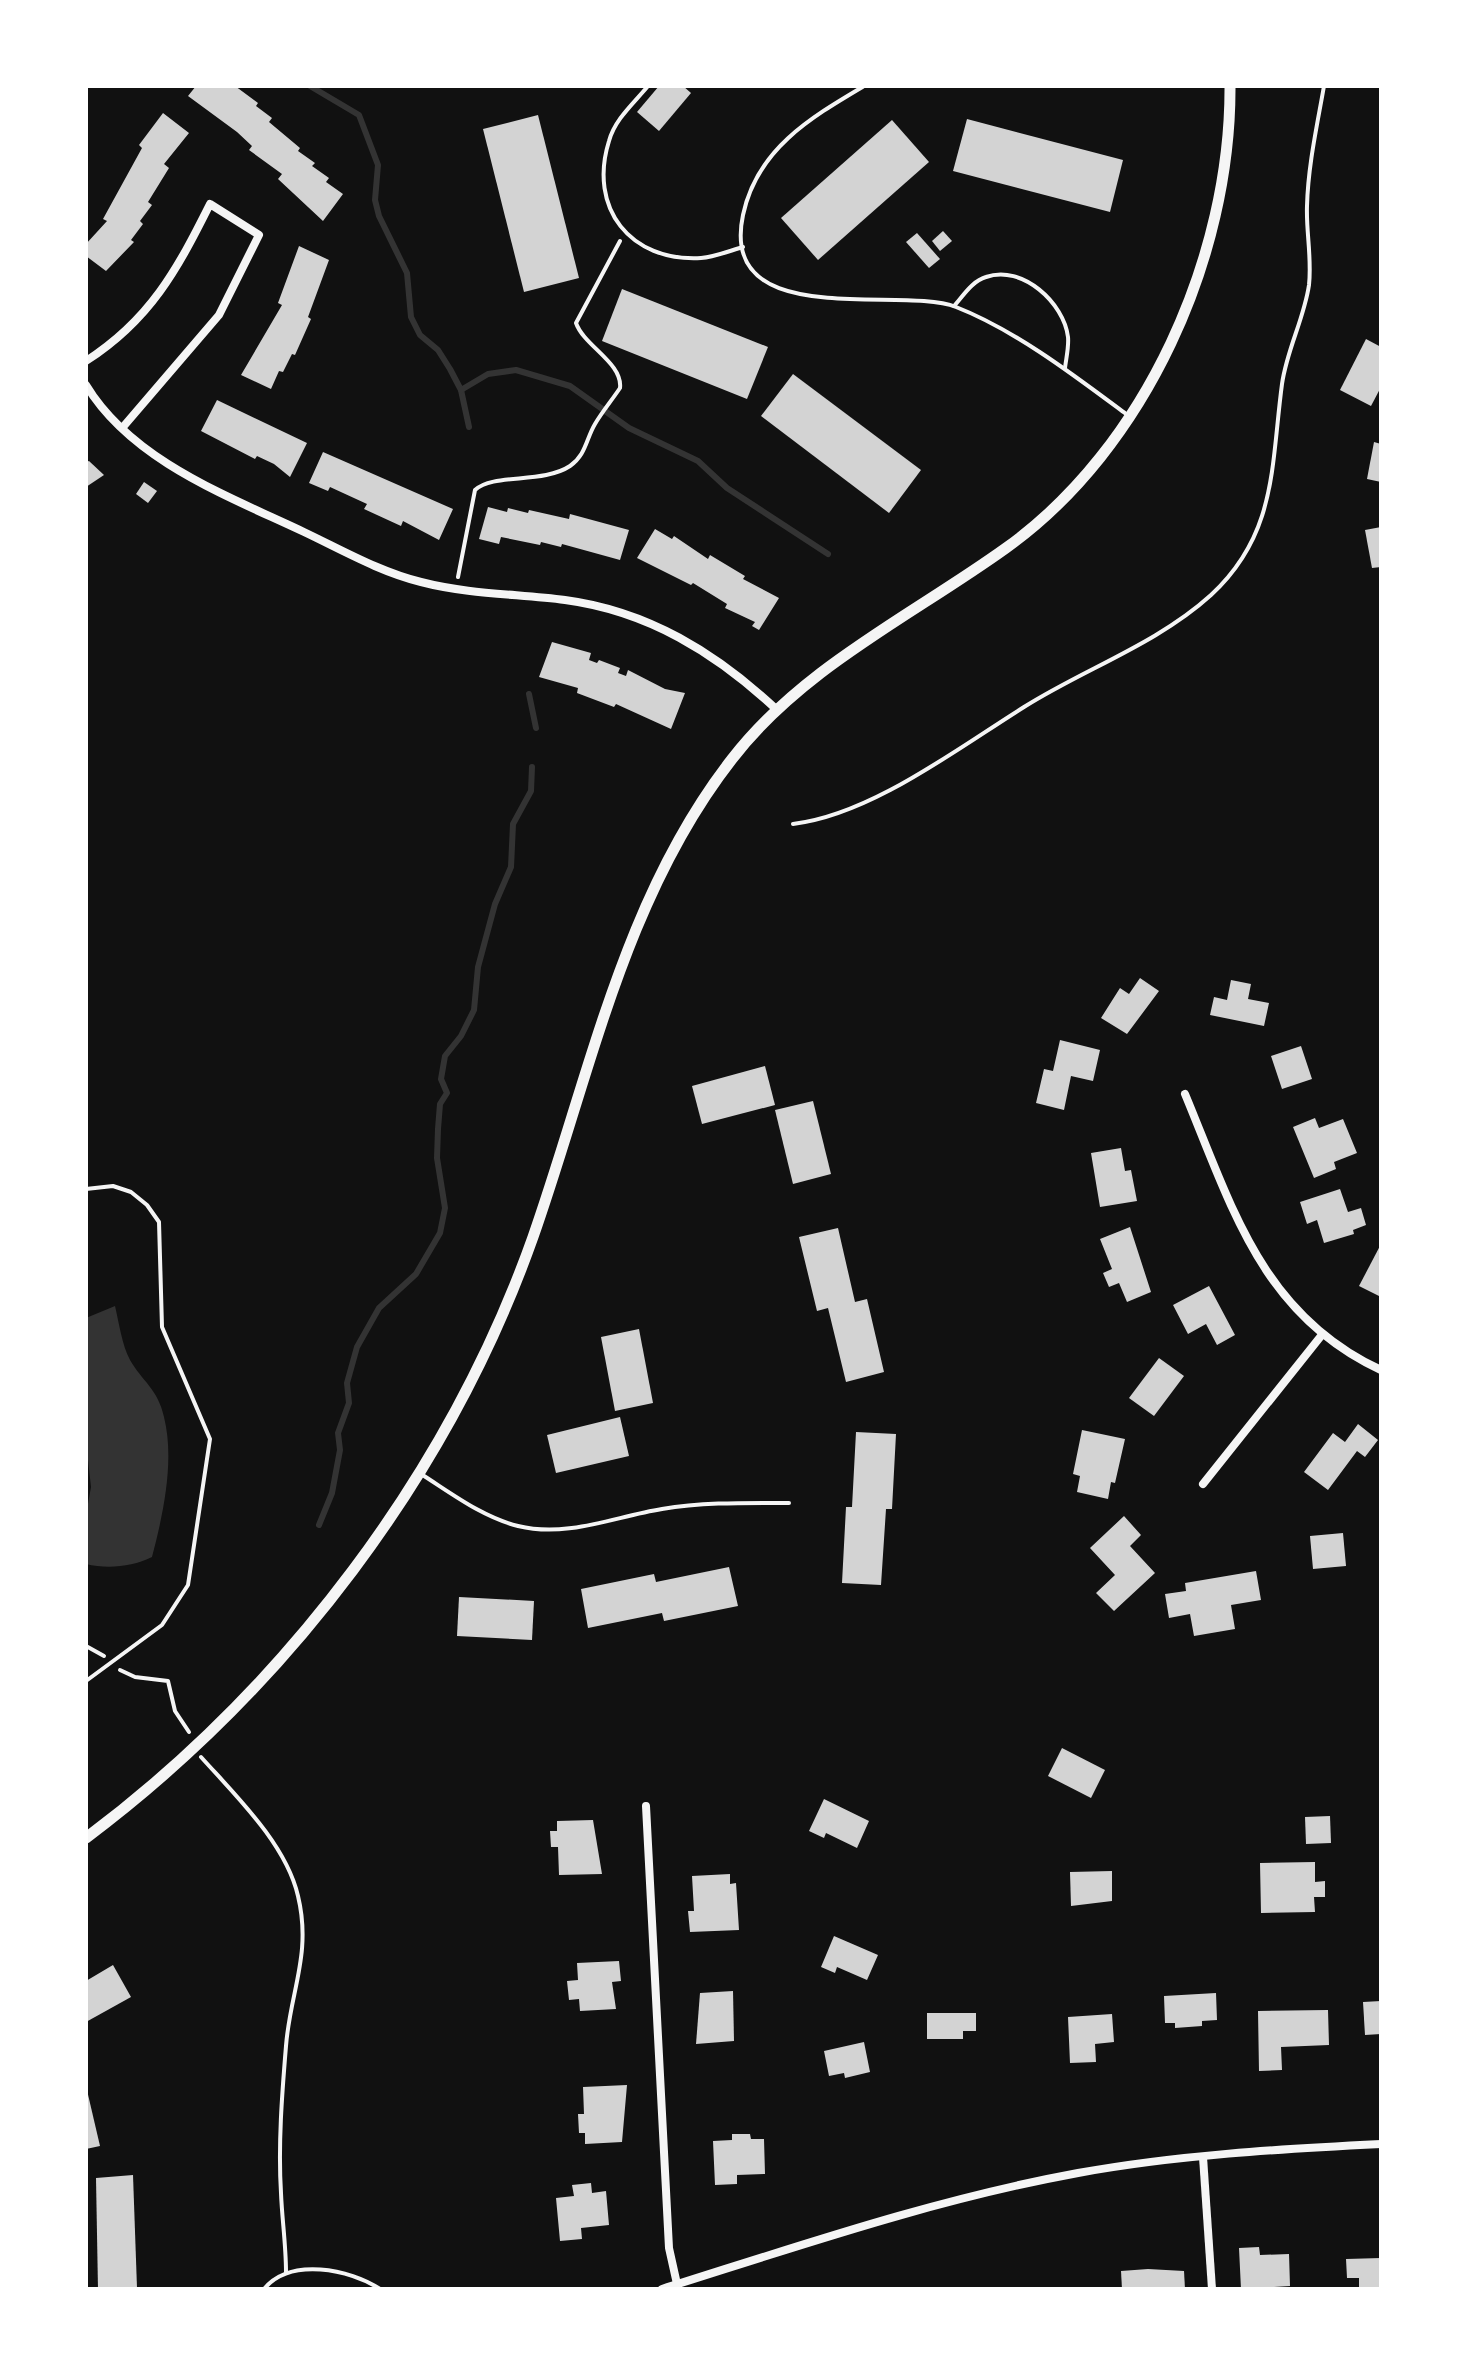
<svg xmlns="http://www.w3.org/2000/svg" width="1467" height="2375" viewBox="0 0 1467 2375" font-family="'Asap Condensed',sans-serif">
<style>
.water{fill:#333}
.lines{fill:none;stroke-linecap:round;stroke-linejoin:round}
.stream{stroke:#333;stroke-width:6}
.building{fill:#d3d3d3}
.path{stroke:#f5f5f5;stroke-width:4}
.service{stroke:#f5f5f5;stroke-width:4}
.minor{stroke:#f5f5f5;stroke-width:8}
.tertiary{stroke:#f5f5f5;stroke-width:11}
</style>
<rect width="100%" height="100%" fill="#111"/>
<path class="water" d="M115,1306C119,1323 122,1345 130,1360C142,1381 158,1389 164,1417C175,1461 163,1515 152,1557C132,1567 107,1569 86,1564V1515L91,1487L86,1442V1318Z"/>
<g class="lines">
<g class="stream">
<path d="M310,86L359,115L378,165L375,200L379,216L407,273L411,317L420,335L438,350L450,369L461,390L469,427"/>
<path d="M461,390L488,374L516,370L570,386L629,428L698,461L727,488L828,554"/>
<path d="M529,694L536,728"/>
<path d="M319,1525L332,1493L340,1450L338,1433L349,1403L347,1383L357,1347L379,1308L416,1274L440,1233L445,1208L437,1158L438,1129L440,1104L447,1093L441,1079L445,1056L461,1036L474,1010L478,967L495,904L511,867L513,824L531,791L532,767"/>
</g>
</g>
<g class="building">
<path d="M196,86H235L258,103L256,106L272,118L269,122L300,148L298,151L315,163L312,166L329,178L326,182L343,194L323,221L278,179L282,174L249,150L252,146L237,132L188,96Z"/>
<path d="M659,86H683L691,93L659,131L637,112Z"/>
<path d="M163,113L189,133L164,164L169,168L148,202L152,205L140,221L143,224L131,240L134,242L106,271L86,256V244L107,221L103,219L142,148L139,145Z"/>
<path d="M538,115L579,278L524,292L483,129Z"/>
<path d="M967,119L1123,160L1110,212L953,171Z"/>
<path d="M892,120L929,162L818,260L781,218Z"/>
<path d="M943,231L952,241L940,251L932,241Z"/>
<path d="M917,233L940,259L929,268L906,242Z"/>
<path d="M299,246L329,260L308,317L311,319L295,355L292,354L283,372L279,371L271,389L241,375L282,305L278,303Z"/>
<path d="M622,289L768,347L747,399L602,341Z"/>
<path d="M1366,339L1381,347V387L1371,406L1340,390Z"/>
<path d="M793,374L921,470L889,513L761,416Z"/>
<path d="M217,400L307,443L290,477L274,464L257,456L255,459L201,431Z"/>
<path d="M1374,442L1381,444V482L1367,479Z"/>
<path d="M323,452L453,509L439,540L403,521L401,526L364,509L367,504L330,487L328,491L309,483Z"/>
<path d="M89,461L104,475L86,487V462Z"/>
<path d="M144,482L157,491L148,503L136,494Z"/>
<path d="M488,507L507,512L508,508L528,513L529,510L569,519L570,514L629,530L620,560L562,544L561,547L541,542L540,545L501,537L499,544L479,539Z"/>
<path d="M1381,527V567L1372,568L1365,530Z"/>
<path d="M655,529L672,539L674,536L708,559L710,555L745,576L743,579L779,598L759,630L752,626L755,622L725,608L727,604L693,583L691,585L637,558Z"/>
<path d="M552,642L591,653L589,660L597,663L599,660L620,668L618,673L626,676L628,670L665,689L685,693L671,729L616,704L614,707L577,693L578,688L539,677Z"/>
<path d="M1140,978L1159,991L1127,1034L1101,1018L1120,988L1129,994Z"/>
<path d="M1231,980L1251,984L1248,999L1269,1003L1264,1026L1210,1015L1214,997L1227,1000Z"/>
<path d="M1060,1040L1100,1050L1093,1081L1071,1076L1064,1110L1036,1103L1044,1069L1053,1071Z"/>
<path d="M1301,1046L1312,1079L1282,1089L1271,1056Z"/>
<path d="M765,1066L775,1105L702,1124L692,1086Z"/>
<path d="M813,1101L831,1174L793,1184L775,1110Z"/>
<path d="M1315,1118L1319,1128L1343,1119L1357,1153L1334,1162L1336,1169L1314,1178L1293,1127Z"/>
<path d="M1121,1148L1125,1171L1131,1170L1137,1201L1100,1207L1091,1153Z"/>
<path d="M1340,1189L1348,1212L1361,1208L1366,1225L1353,1230L1354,1234L1324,1243L1317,1220L1307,1224L1300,1202Z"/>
<path d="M1130,1227L1151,1292L1127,1302L1119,1283L1109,1287L1103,1273L1112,1269L1100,1239Z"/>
<path d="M838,1228L855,1302L867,1299L884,1372L846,1382L828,1308L817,1311L799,1237Z"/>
<path d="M1381,1244V1291L1379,1296L1359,1286Z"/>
<path d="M1209,1286L1235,1335L1217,1345L1206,1324L1188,1334L1173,1305Z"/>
<path d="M639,1329L653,1403L615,1411L601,1337Z"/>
<path d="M1159,1358L1184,1376L1154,1416L1129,1398Z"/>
<path d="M620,1417L629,1456L556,1473L547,1435Z"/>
<path d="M1358,1424L1378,1440L1365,1457L1357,1451L1328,1490L1304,1472L1333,1433L1345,1442Z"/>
<path d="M1082,1430L1125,1439L1115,1483L1111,1482L1108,1499L1077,1492L1080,1476L1073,1474Z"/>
<path d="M856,1432L896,1434L892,1509H886L881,1585L842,1583L846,1507H852Z"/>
<path d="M1124,1516L1141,1535L1130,1546L1155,1573L1114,1611L1096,1593L1115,1575L1090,1548Z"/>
<path d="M1343,1533L1346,1566L1313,1569L1310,1536Z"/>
<path d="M729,1567L738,1606L664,1621L662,1613L588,1628L581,1589L654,1574L656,1582Z"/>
<path d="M1256,1571L1261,1600L1231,1605L1235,1629L1194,1636L1190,1614L1169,1618L1165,1594L1186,1591L1185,1583Z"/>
<path d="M459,1597L534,1601L532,1640L457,1636Z"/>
<path d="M1062,1748L1105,1770L1091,1798L1048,1776Z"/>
<path d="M824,1799L869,1821L857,1848L826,1833L824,1838L809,1831Z"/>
<path d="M1330,1816L1331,1843L1306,1844L1305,1817Z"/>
<path d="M593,1820L602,1874L559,1875L558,1847H551L550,1831H557V1821Z"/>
<path d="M1315,1862V1882L1325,1881V1897H1314L1315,1912L1261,1913L1260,1863Z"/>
<path d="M1112,1871V1901L1071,1906L1070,1872Z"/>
<path d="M730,1874V1884L736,1883L739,1930L690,1932L688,1911H694L692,1876Z"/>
<path d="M834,1936L878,1955L867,1980L837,1967L835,1973L821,1967Z"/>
<path d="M619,1961L621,1981L612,1982L616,2009L580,2011L579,1999L569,2000L567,1981L578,1980L577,1963Z"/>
<path d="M113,1965L131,1997L86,2022V1981Z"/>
<path d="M733,1991L734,2041L696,2044L700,1993Z"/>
<path d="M1216,1993L1217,2020L1202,2021V2026L1175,2028V2023H1165L1164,1996Z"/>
<path d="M1381,2001V2034L1365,2035L1363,2002Z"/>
<path d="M1328,2010L1329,2045L1281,2047L1282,2070L1259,2071L1258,2011Z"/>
<path d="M927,2013H976V2031H963V2039H927Z"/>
<path d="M1112,2014L1114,2042L1095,2044L1096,2062L1070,2063L1068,2017Z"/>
<path d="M864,2042L870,2072L845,2078L844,2073L829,2076L824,2051Z"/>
<path d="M627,2085L622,2142L585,2144V2133H579L578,2114H584L583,2087Z"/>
<path d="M86,2086L100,2146L86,2149Z"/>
<path d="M732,2134H750L751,2139H764L765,2174L737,2175V2184L715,2185L713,2141L732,2140Z"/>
<path d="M133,2175L137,2288L98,2289L96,2178Z"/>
<path d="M591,2183L592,2193L606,2191L609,2225L581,2228L582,2239L560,2241L556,2198L574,2196L572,2185Z"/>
<path d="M1259,2247L1260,2255L1289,2254L1290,2286L1241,2289L1239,2248Z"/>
<path d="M1381,2258V2289H1359V2278H1347L1346,2259Z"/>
<path d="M1148,2269L1184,2271L1185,2289H1122L1121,2271Z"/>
</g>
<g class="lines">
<g class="path">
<path d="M458,577L475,490C493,473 543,484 570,466C586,455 586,439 595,424C602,412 612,400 620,388C623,363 584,346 576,323L620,241"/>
<path d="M793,824C871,815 958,748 1024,707C1084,669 1157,644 1211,595C1277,534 1271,466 1282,384C1287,349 1304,319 1309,285C1312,258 1306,232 1307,206C1308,166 1317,126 1324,86"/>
<path d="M86,1646L104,1656"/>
<path d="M120,1670L135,1677L168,1681L175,1711L189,1732"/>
<path d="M201,1757C236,1796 286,1844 298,1896C312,1954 290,1992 286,2046C282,2094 278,2145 281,2193C282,2219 286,2245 286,2272"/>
<path d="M264,2289C290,2257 350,2269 380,2289"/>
</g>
<g class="service">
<path d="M648,86C634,103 615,119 609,141C588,208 630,262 701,258C715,257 729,251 743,247"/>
<path d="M864,86C810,118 757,149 743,215C718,333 901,285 956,307C1015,330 1075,376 1126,414"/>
<path d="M1033,86H1068"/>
<path d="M954,306C963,296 972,281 986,277C1022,264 1064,303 1068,337C1069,347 1066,359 1065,368"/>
<path d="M86,1189L113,1186L131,1192L147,1205L159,1222L162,1327L210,1439L188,1585L162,1625L86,1681"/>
<path d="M421,1474C451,1493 482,1517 518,1526C567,1538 613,1517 662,1509C704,1502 747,1503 789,1503"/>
</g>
<g class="minor">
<path d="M86,361C150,320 177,270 210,204L259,235L219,315L123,427"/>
<path d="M86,385C132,461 228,496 304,532C342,550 380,572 421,582C467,594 517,594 565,600C648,611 716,653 776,709"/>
<path d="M1185,1094C1232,1207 1262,1315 1381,1370"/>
<path d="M1203,1484L1321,1336"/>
<path d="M646,1806L669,2248L677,2284"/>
<path d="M1203,2157L1212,2289"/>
<path d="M662,2289C799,2246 936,2199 1078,2173C1177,2155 1280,2149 1381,2144"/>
</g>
<path class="tertiary" d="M86,1838C286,1688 449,1474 533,1237C590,1075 624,897 732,759C803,667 913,615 1006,548C1146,448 1231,256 1230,86"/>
</g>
<rect width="1467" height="2375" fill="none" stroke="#ffffff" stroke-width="176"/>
</svg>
